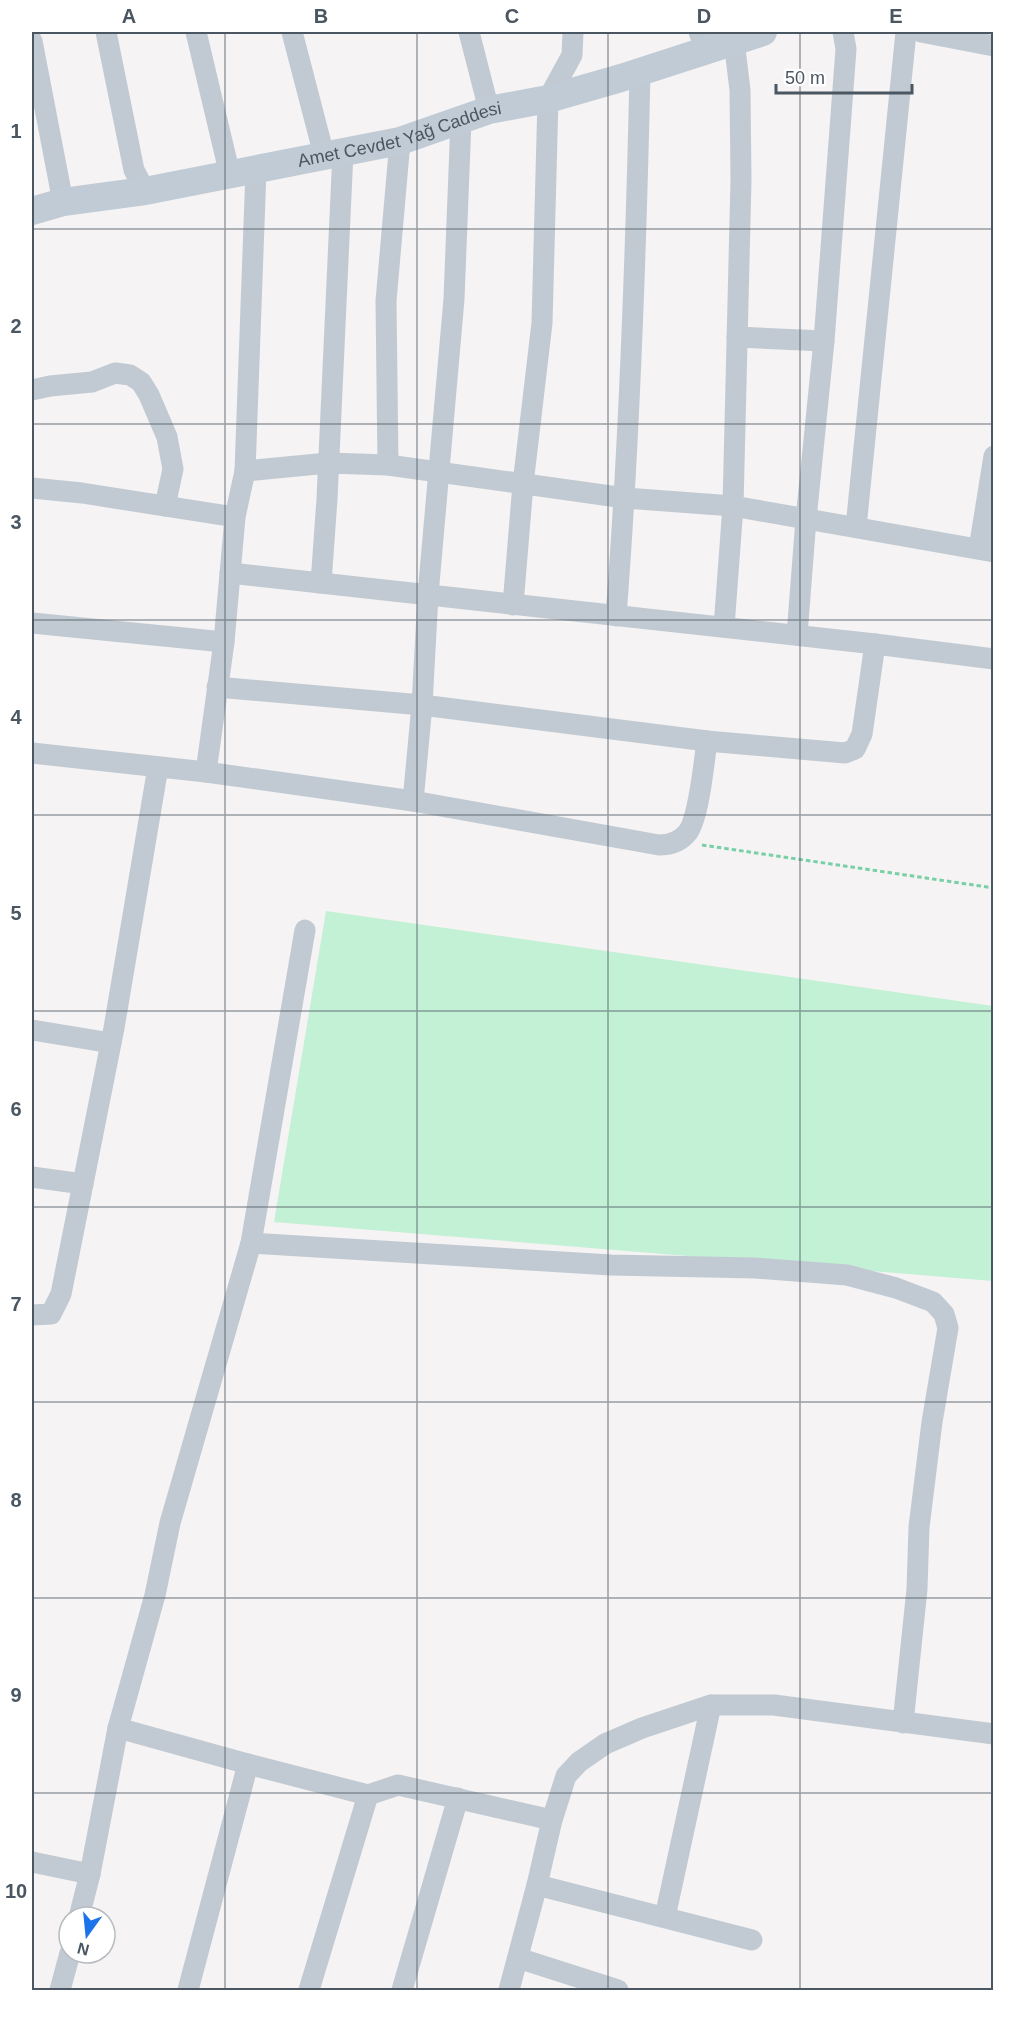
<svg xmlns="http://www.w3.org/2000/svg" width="1025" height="2022" viewBox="0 0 1025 2022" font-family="Helvetica,sans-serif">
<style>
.green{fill:#c3f1d5}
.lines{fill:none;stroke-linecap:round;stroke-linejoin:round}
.path{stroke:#7ad0a6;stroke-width:3;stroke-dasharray:4.5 3;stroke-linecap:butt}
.street{stroke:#c1cad2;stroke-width:21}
.secondary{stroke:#c1cbd6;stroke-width:28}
.grid{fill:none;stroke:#4a5661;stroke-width:1.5;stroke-opacity:0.55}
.labels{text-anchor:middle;stroke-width:5;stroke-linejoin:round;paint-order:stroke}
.street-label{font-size:18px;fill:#4a5661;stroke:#fff}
.neatline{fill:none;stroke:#4a5661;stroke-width:2}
.grid-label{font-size:20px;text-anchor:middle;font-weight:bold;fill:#4a5661}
</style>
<rect width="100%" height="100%" fill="#f5f3f3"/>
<path class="green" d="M326,911L993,1006V1281L274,1222Z"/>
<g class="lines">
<path class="path" d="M702,845L994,888"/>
<g class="street">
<path d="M106,32L134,170L145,191"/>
<path d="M196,32L230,175"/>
<path d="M292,32L324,155"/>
<path d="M469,32L489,110"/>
<path d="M699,32L706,50"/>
<path d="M921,32L994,46"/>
<path d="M32,41L63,202"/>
<path d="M737,337L824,341"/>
<path d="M32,390L50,386L92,382L115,373L130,375L141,382L149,395L167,437L173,469L165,506"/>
<path d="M388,465L386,301L400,141"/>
<path d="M245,471L256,170"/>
<path d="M32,488L82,493L235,517"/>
<path d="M856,527L906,32"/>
<path d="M979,549L994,456"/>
<path d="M230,573L875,644L994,659"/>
<path d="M321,583L327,499L343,152"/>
<path d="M513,605L523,484L542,323L548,99L572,55L573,32"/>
<path d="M616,616C630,435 636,253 640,72"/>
<path d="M32,623L224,642"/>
<path d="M724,627L733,506L741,180L740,90L734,41"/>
<path d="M797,635L806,519L824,341L846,49L843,32"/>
<path d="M217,687L422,705L707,741L845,753L855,749L862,734L875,644"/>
<path d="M32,753L206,772L413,801L659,845C670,845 681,841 688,832C699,817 704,762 707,741"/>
<path d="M206,772L224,642L235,517L245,471L328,463L388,465L625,498L733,506L994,552"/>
<path d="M413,801L422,705L428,595L454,299L461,120"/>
<path d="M32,1030L111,1043"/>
<path d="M32,1177L83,1184"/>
<path d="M251,1243L611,1265L755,1268L847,1275L896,1288L933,1302L944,1314L948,1328L932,1422L919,1527L917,1589L903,1723"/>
<path d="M32,1315L51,1314L61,1294L114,1028L158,767"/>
<path d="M118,1728L248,1764L368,1795L398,1785L552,1820"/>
<path d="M32,1862L90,1874"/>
<path d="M537,1885L752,1940"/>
<path d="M79,1917L90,1874L118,1728L155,1595L170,1523L251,1243L305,930"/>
<path d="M665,1917L711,1705"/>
<path d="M518,1958L618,1990"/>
<path d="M60,1990L70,1953"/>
<path d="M188,1990L248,1764"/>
<path d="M309,1990L368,1795"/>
<path d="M402,1990L458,1798"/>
<path d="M509,1990L537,1885L552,1820L566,1776L579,1762L605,1744L642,1728L711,1705H774L994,1734"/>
</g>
<path class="secondary" id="s1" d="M32,211L63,202L145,191L400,141L489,110L548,99L621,78L763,32"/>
</g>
<path class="grid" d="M225,32V1990M417,32V1990M608,32V1990M800,32V1990M32,229H994M32,424H994M32,620H994M32,815H994M32,1011H994M32,1207H994M32,1402H994M32,1598H994M32,1793H994"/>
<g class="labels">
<g class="street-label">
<text dy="6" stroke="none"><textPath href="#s1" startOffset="376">Amet Cevdet Yağ Caddesi</textPath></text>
</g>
</g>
<rect width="1025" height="2022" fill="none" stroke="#ffffff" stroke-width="66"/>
<g transform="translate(87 1935) rotate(195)"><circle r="28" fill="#ffffff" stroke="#b7bbc0" stroke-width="1.5"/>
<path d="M0-4.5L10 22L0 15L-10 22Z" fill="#1a73e8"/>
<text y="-9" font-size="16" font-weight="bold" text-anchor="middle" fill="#4a5661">N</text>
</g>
<path d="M776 84v9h136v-9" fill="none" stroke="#4a5661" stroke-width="3"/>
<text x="785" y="84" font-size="18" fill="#4a5661" stroke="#ffffff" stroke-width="4.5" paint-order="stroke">50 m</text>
<rect x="33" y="33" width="959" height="1956" class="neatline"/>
<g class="grid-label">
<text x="129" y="23">A</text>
<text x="321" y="23">B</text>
<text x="512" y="23">C</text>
<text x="704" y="23">D</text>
<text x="896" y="23">E</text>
<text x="16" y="138">1</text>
<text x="16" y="333">2</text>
<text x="16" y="529">3</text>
<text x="16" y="724">4</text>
<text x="16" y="920">5</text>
<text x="16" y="1116">6</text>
<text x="16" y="1311">7</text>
<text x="16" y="1507">8</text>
<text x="16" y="1702">9</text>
<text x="16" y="1898">10</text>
</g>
</svg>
